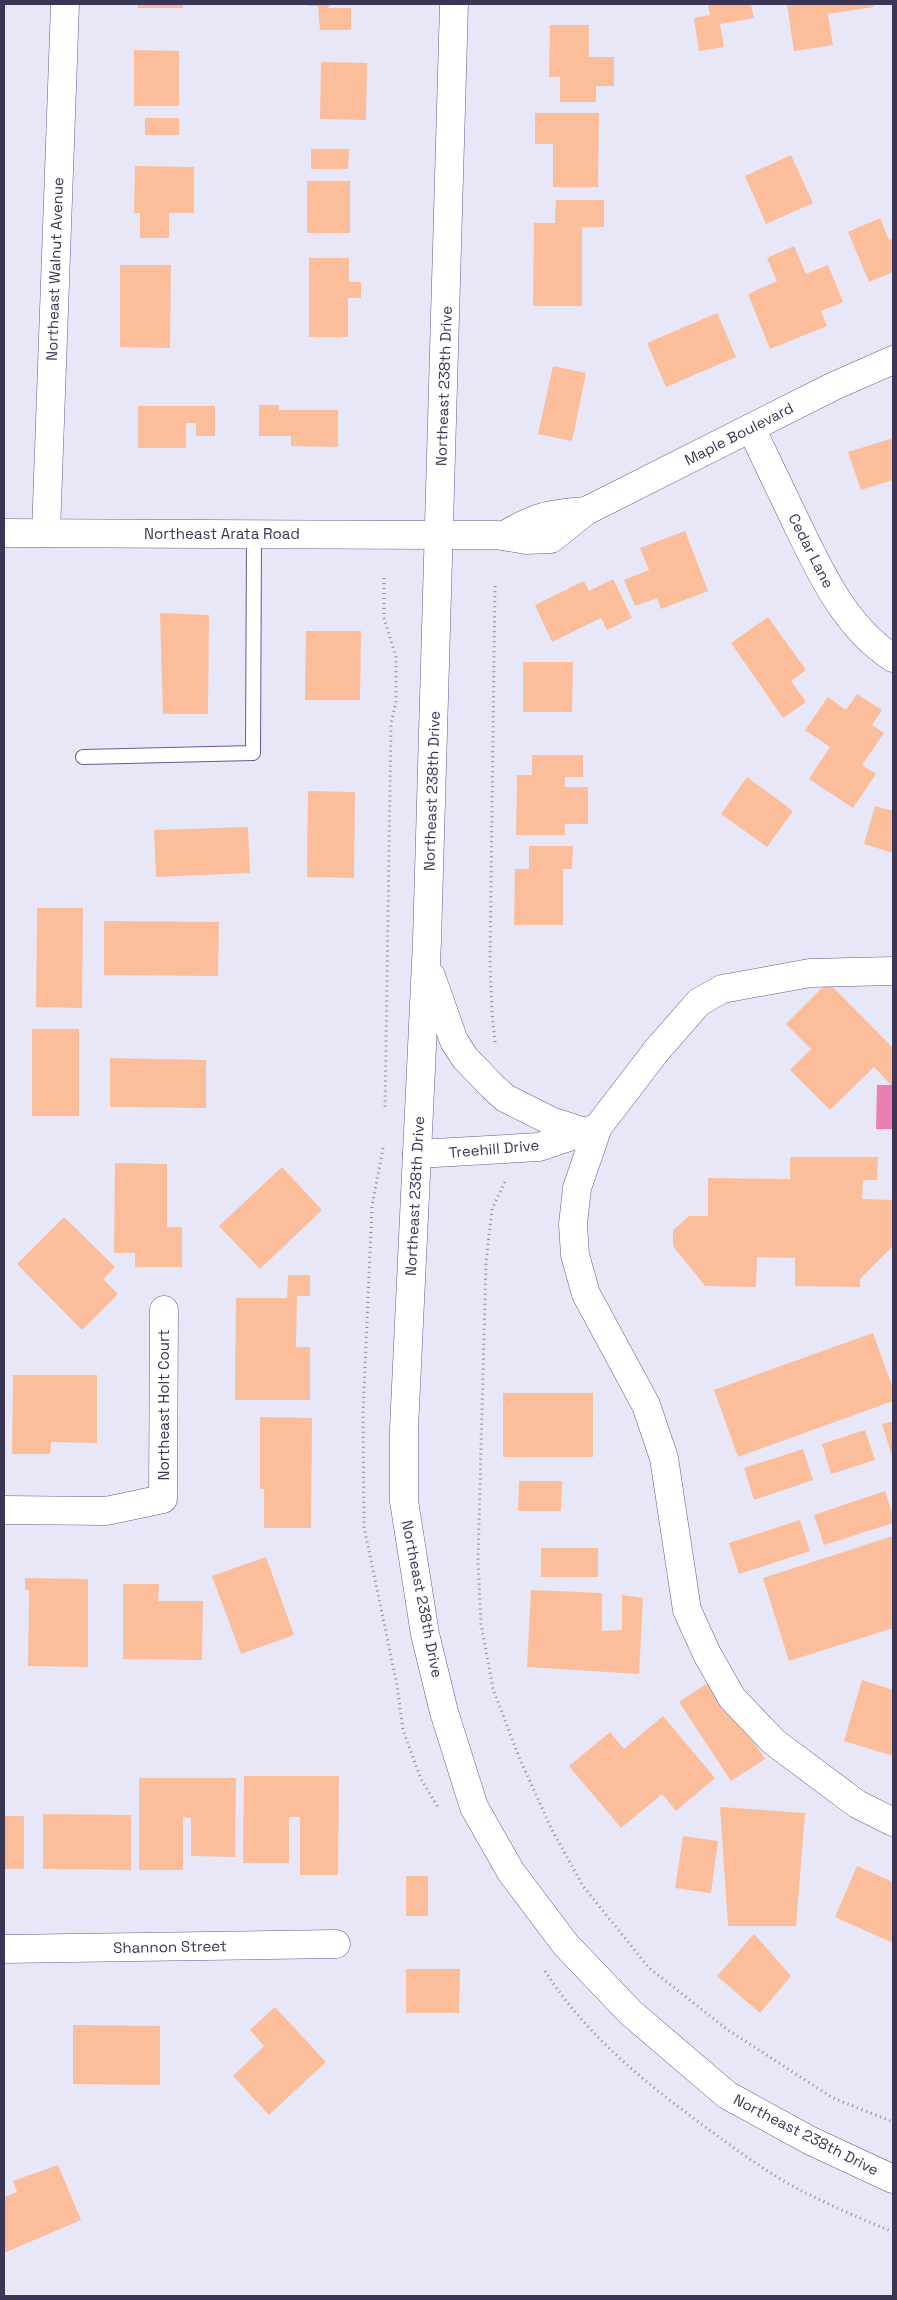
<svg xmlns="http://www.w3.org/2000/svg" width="897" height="2300" viewBox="0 0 897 2300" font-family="'Space Grotesk',sans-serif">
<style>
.water{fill:#eb7fb4}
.building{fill:#fcbe9a}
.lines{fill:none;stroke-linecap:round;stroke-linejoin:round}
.service-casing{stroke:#65589d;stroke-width:16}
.minor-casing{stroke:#65589d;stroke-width:29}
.tertiary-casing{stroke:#65589d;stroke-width:29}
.trunk-casing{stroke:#65589d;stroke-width:29}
.path{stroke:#8a879f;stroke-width:3;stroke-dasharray:1 4;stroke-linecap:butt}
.service{stroke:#fff;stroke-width:14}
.minor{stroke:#fff;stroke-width:28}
.tertiary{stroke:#fff;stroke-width:28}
.trunk{stroke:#fff;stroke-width:28}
.labels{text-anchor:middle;stroke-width:4;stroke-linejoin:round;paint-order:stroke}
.street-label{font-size:15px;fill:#3b3656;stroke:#fff}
</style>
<rect width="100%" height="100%" fill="#e8e7f7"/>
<path class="water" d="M877,1085H893V1129H876Z"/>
<g class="building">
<rect x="138" y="4" width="45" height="4"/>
<path d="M309,4H331L328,8H351V30H320L318,6H309Z"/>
<path d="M708,4H751L754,18L720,24L724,47L699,51L694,18L710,15Z"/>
<path d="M787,4H873L874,7L828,14L833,45L794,51Z"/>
<path d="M550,25H589V57H614V86H596V102H560V77H549Z"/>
<path d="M134,50L179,51V106H134Z"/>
<path d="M321,62L367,63L366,120L320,119Z"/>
<path d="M535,113H599L598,187H553V144H535Z"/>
<rect x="145" y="118" width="34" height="17"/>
<path d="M311,149H349L348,169H311Z"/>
<path d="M791,155L813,203L766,224L745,176Z"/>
<path d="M135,166L194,167V213H169V238H140V213H134Z"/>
<rect x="307" y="181" width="43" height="52"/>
<path d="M556,200H604V227H582V306H533L534,223H555Z"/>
<path d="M880,218L889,240L893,238V272L869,282L848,232Z"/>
<path d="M794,246L806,274L828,265L843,302L821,311L827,326L770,349L748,294L777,281L767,258Z"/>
<path d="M309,258H349V282H361V298H348V337H309Z"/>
<path d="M120,265H171L170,348L120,347Z"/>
<path d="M717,313L736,357L666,387L647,343Z"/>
<path d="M553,366L586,373L572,441L538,434Z"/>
<path d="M259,405H279V410H338V447L291,446V436H259Z"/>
<path d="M138,406H215V436H196V423H186V448H138Z"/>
<path d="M893,438V480L861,490L848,452Z"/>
<path d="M685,531L708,591L661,609L657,598L635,606L624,580L649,570L640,548Z"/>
<path d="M613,579L632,618L607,630L601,618L552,642L535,605L584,581L589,591Z"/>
<path d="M160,613L209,615L208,714H163Z"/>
<path d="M768,617L806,670L791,681L806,702L783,718L731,643Z"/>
<path d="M306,631H361L360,700H305Z"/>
<path d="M523,662H573L572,712H523Z"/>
<path d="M857,694L882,710L872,725L884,733L862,765L876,774L853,808L809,779L830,747L805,730L828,697L846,710Z"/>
<path d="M532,755H583V777H565V787H588V824H565V835H516L517,775H532Z"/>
<path d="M747,777L793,811L767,847L721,814Z"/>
<path d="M308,791L355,792L354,878L307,877Z"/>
<path d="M875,806L893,811V853L864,844Z"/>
<path d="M248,827L250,873L156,877L154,830Z"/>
<path d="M529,846H573L572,869H563V925H514L515,869H529Z"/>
<path d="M37,908H83L82,1008L36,1007Z"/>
<path d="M104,921L219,922L218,976L104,975Z"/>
<path d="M828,982L893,1048V1087L874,1067L830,1110L790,1070L811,1049L786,1024Z"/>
<rect x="32" y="1029" width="47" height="87"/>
<path d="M110,1058L206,1060V1108L110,1107Z"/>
<path d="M790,1157H878L877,1180H863L862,1199L892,1200V1247L860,1279V1287L795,1286V1258L757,1257L756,1287L705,1286L673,1246V1230L689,1216H708V1178L790,1179Z"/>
<path d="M115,1163L167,1164V1227H182V1267H135V1253H114Z"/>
<path d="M282,1167L322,1210L260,1269L219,1226Z"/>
<path d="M64,1217L115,1267L103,1279L118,1294L82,1330L17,1264Z"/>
<path d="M288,1275H310V1296H297L296,1347H310V1400H235L236,1298H287Z"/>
<path d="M873,1333L893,1389V1401L738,1457L714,1390Z"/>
<path d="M13,1375H97V1443L51,1442L50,1454H12Z"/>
<rect x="503" y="1393" width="90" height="64"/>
<path d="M260,1417L312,1418L311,1528H264V1489H260Z"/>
<path d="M893,1421V1459L882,1424Z"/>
<path d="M865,1430L875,1460L831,1474L822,1444Z"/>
<path d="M803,1449L813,1480L754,1500L744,1468Z"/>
<path d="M519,1481H562L561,1511H518Z"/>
<path d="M885,1491L893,1516V1523L824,1545L814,1515Z"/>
<path d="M800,1520L810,1551L739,1574L729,1543Z"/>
<path d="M893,1536V1628L789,1661L763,1578Z"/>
<rect x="541" y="1548" width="57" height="29"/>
<path d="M266,1557L294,1635L241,1654L212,1576Z"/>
<path d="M25,1578L88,1579V1667L28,1666L29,1590H25Z"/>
<path d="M123,1584H159L158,1601H203L202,1660L123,1659Z"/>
<path d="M531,1590L602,1593V1631L622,1630V1595L643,1598L639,1674L527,1667Z"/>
<path d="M712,1680L765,1759L731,1781L679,1702Z"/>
<path d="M862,1680L893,1690V1756L844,1741Z"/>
<path d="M663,1716L715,1778L676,1811L662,1794L621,1828L569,1766L610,1732L624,1749Z"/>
<path d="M244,1776H339L338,1875H300V1817H289V1863H243Z"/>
<path d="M139,1778H236L235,1857L191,1856V1818L183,1817V1870H139Z"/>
<path d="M720,1807L805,1813L796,1926H728Z"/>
<path d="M43,1814L131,1815V1870L43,1869Z"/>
<rect x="4" y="1816" width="20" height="53"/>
<path d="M683,1836L718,1841L711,1893L675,1888Z"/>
<path d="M857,1866L893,1882V1943L835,1917Z"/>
<rect x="406" y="1876" width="22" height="40"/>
<path d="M754,1934L791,1976L760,2013L717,1976Z"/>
<path d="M406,1969H460L459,2013H406Z"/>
<path d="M275,2007L326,2062L269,2115L233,2076L264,2046L250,2030Z"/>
<path d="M73,2025L160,2026V2085L73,2084Z"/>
<path d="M58,2165L81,2220L4,2253V2197L17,2192L13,2181Z"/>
</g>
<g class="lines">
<defs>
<path id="service" d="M83,757L253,753L254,534"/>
<g id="minor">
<path d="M751,428C766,459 781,491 796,522C820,572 845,627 893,658"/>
<path d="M46,533L65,4"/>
<path d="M440,535H497L526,540L551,539L586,511L834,386L893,360"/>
<path d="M503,536C536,516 548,514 586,511"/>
<path d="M893,971L810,973L722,989L699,1002L657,1050L598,1127L577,1188L573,1224L575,1255L586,1294L646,1405L664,1458L687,1610L707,1654L732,1698L774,1742L857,1804L893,1822"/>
<path d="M417,1154L539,1147L596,1128"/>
<path d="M4,1510L106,1511L163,1499L164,1310"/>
<path d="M4,1949L336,1944"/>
</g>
<path id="tertiary" d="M4,533L440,535"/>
<g id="trunk">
<path d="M454,4L427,941L404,1429V1501L425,1634L444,1712L474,1807L511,1872L566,1945L631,2013L727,2095L811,2141L893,2179"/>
<path d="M431,976L454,1041L465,1058L492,1086L505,1098L551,1121L582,1131"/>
</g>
</defs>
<use href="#service" class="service-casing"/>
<use href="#minor" class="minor-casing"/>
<use href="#tertiary" class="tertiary-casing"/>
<use href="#trunk" class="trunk-casing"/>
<g class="path">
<path d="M384,578V618L396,657V702L391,723L385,1110"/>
<path d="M495,1042L492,1014L490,961L495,583"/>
<path d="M383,1148L372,1206L363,1413L364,1527L397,1685L403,1730L421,1779L439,1809"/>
<path d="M505,1182L492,1209L486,1262L478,1561L481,1624L493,1689L519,1757L551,1828L583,1886L649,1968L728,2030L833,2098L893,2122"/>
<path d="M545,1971C587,2037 649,2086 711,2131C741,2153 773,2177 806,2193C834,2207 864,2220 893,2232"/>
</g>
<use href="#service" class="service"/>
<use href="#minor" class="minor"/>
<use href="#tertiary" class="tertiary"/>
<use href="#trunk" class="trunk"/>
</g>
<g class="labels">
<g class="street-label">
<text transform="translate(55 269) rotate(-88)" y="5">Northeast Walnut Avenue</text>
<text transform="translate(444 386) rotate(-88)" y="5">Northeast 238th Drive</text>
<text transform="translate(739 434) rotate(-27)" y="5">Maple Boulevard</text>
<text x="222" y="539">Northeast Arata Road</text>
<text transform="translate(811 551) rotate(63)" y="5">Cedar Lane</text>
<text transform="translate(432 791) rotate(-88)" y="5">Northeast 238th Drive</text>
<text transform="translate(494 1149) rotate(-5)" y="5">Treehill Drive</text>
<text transform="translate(415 1196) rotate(-87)" y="5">Northeast 238th Drive</text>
<text transform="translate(164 1405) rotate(-90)" y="5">Northeast Holt Court</text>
<text transform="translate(422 1599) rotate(79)" y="5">Northeast 238th Drive</text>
<text transform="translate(170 1947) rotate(-1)" y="5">Shannon Street</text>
<text transform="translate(806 2135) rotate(27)" y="5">Northeast 238th Drive</text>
</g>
</g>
<rect width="897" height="2300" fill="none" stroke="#3b3656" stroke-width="10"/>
</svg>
